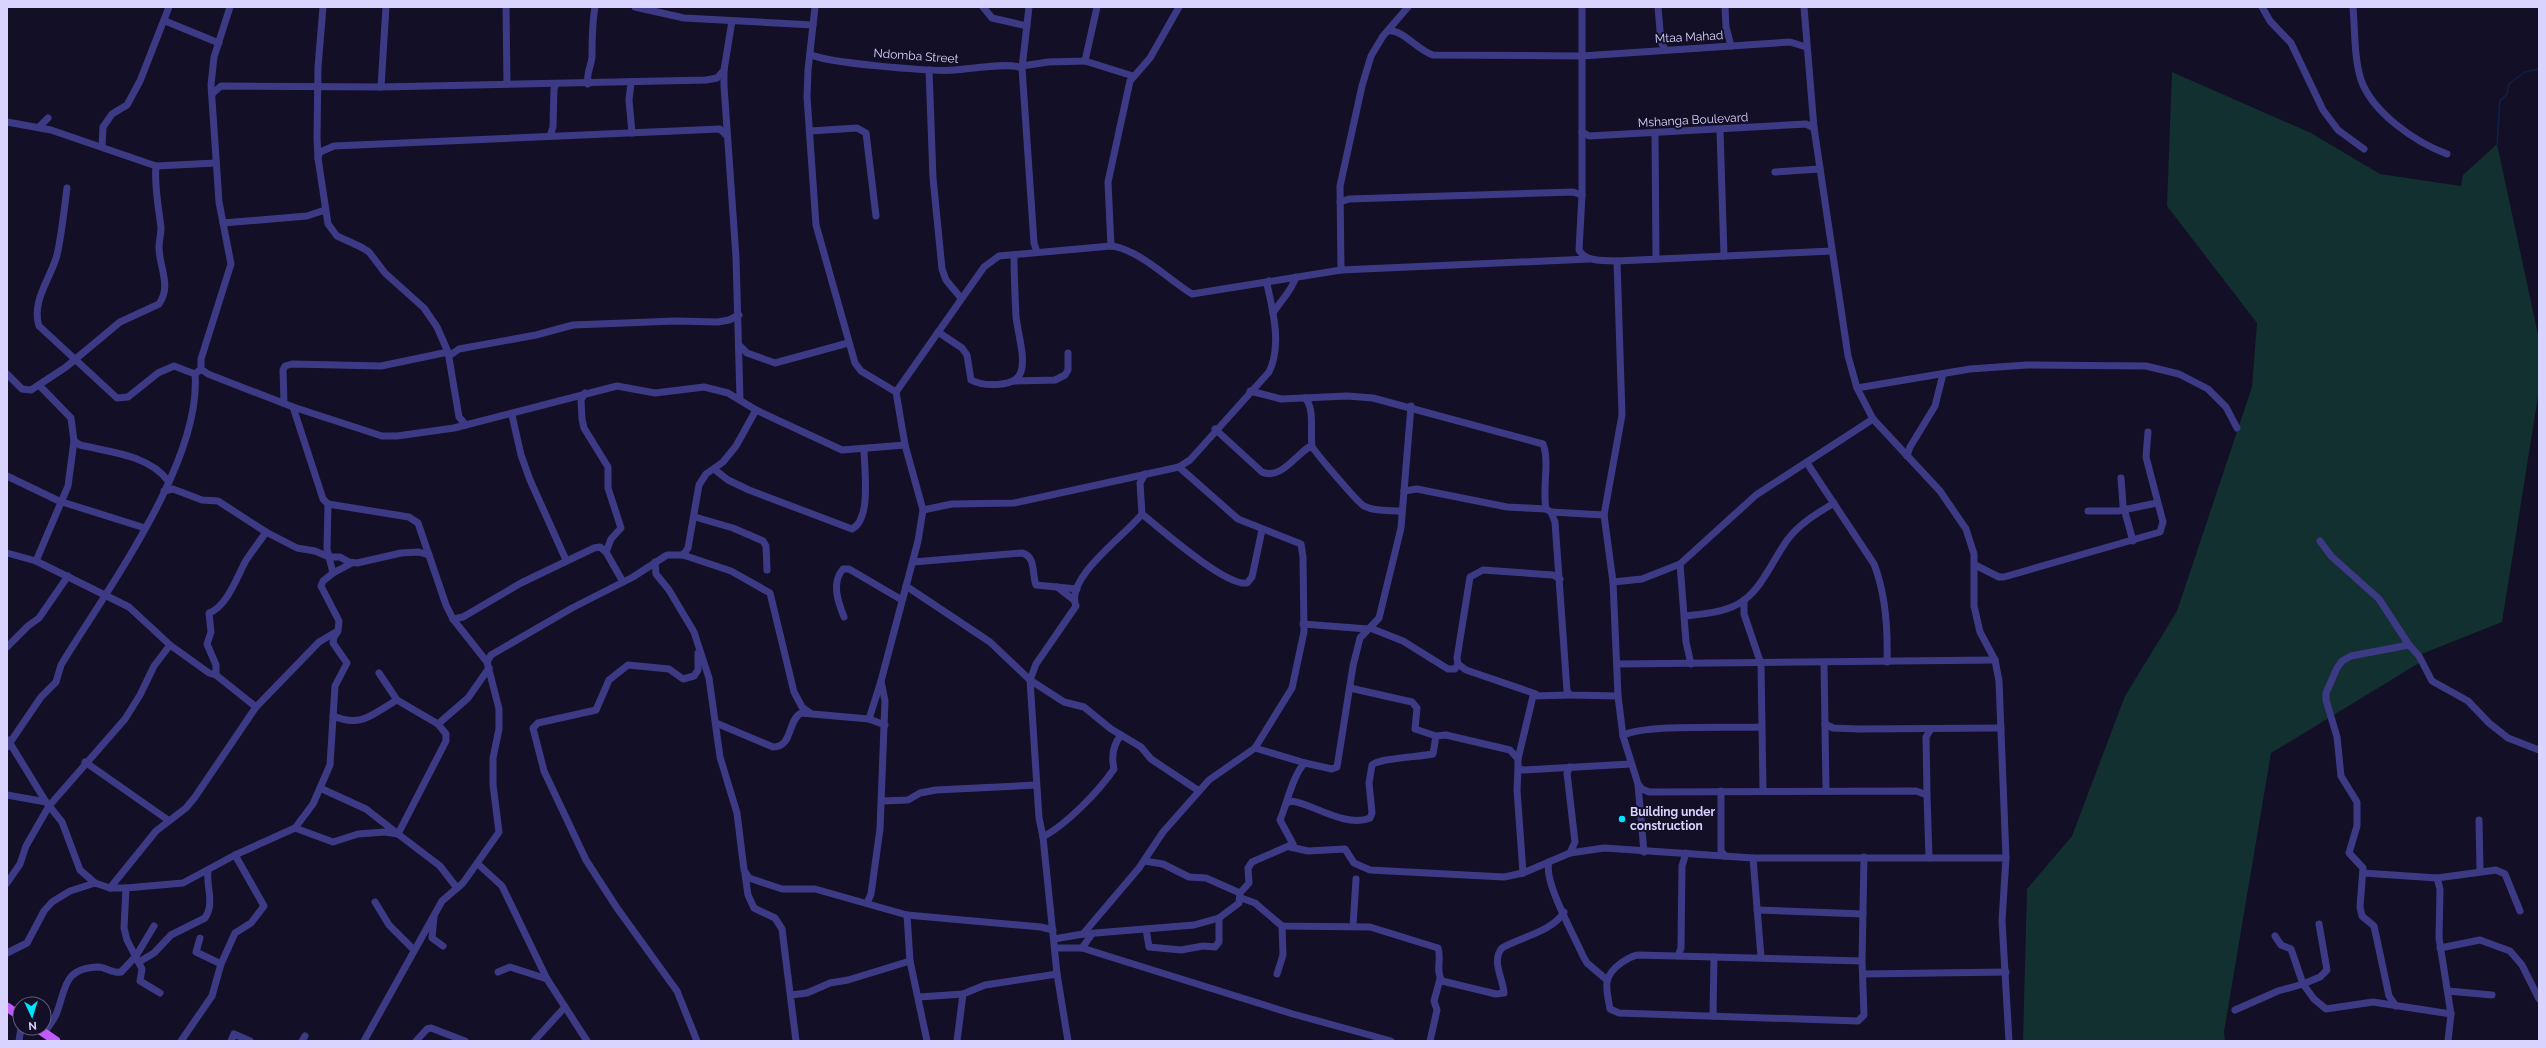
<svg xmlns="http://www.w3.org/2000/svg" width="2546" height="1048" viewBox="0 0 2546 1048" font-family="Raleway,sans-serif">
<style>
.green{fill:#12302f}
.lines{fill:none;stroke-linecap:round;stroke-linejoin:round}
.stream{stroke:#0c2248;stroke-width:1.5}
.minor{stroke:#3d3a85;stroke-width:7}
.major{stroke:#c25bff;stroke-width:9}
.poi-dot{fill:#00e5ff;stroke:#130f26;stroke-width:1.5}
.labels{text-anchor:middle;stroke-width:4;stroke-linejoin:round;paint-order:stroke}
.street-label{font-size:12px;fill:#d9d4ff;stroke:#130f26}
.poi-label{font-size:12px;font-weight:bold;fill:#d9d4ff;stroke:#130f26;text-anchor:start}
</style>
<rect width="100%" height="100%" fill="#130f26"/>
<path class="green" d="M2172,72L2311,133L2380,174L2461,186L2463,175L2497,144L2539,339V390L2502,622L2419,655V663L2271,753L2224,1032L2225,1041H2023L2027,889L2072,836L2125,696L2177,611L2252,387L2257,323L2167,206Z"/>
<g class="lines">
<path class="stream" d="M2497,144L2500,101L2507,94L2509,84L2525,72L2539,69"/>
<g class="minor">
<path d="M230,7L214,57L211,85L219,202L231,264L201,359V369L208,374L293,407L382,436H397L454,428L617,386L655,393L704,387L728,393L756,410L842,450L905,445"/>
<path d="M323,7L318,67L317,138L318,158L328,224L337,236L361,247L369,252L385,273L424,308L437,327L448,352L459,417L466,425"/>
<path d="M506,7L507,84"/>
<path d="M635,7L684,18L813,25"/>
<path d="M815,7L808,70L807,97L816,225L855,363L861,371L896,392L905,445L923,510L918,541L881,681L885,701L880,829L871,894L867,903"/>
<path d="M983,7L992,18L1027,26"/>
<path d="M1029,7L1022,68L1034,243L1037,252"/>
<path d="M1582,7V195L1579,250C1587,263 1604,260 1617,261L1832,251"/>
<path d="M1658,7L1661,42L1665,49"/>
<path d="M1725,7L1726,27L1731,46"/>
<path d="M1804,7L1814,128L1848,356L1857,388L1873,419L1940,491L1966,529L1974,554V606L1980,632L1995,660L1999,681L2006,858L2002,921L2009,1041"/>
<path d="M2262,7L2270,21L2291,43L2323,110L2338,130L2364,149"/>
<path d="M2353,7C2355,31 2354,57 2361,80C2373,113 2415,142 2447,154"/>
<path d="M165,21L219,43"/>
<path d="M732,21L724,70V86L736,257L740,400"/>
<path d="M1388,31C1403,29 1417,50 1433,55L1582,56L1790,42L1806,47"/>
<path d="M810,54C823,63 935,72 955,70C970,69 1010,62 1022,68"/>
<path d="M1085,61L1133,76"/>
<path d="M1022,66L1048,62L1085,61L1097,7"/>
<path d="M929,70L933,178L942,269L946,280L961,298"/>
<path d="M631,83L629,100L632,133"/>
<path d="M588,84C586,73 591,67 592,57C592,39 592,24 595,7"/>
<path d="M381,87L386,7"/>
<path d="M212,94L221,86L381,87L706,80L717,78L724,70"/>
<path d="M7,122L51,130L156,166L216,163"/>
<path d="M39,127L48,118"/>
<path d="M1720,130L1724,256"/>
<path d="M810,131L857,128L866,133L876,216"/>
<path d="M1582,132L1589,136L1806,124L1814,128"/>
<path d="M1655,133L1656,259"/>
<path d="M550,136L553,127L554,89L556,84"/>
<path d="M102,147L103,127L112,114L127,105L140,81L169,7"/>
<path d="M318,158L320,152L334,146L720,129L727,136"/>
<path d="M1775,172L1820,169"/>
<path d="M67,188C64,210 62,233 57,255C51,278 31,301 39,326L117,398L128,397L158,373L174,366L195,374"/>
<path d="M1340,202L1349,199L1573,192L1582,195"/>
<path d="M223,223L307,216L325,210"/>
<path d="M1111,246L1108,182L1130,81L1150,58L1179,7"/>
<path d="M1617,261L1622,415L1604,515L1613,582L1618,696L1623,736L1638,784L1642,789L1649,792L1916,791L1927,795L1929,858"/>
<path d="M1341,270L1340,186L1362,86L1371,56L1383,36L1408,7"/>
<path d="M1273,313C1281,300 1291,292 1296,277"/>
<path d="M938,332L962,348L967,355L971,380C982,386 1014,388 1020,374C1027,360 1017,331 1016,316C1015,296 1014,275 1014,255"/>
<path d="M739,345L747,353L775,363L848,343"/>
<path d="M449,356L459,349L536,335L573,325L675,321L718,322L729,320L739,315"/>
<path d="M7,374L22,389L31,390L66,367L120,322L159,304C172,286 159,267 159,247C159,241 161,235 161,228C159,208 154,188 156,166"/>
<path d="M1013,381L1055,380L1065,375L1068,370V353"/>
<path d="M1857,388L1970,369L2027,365L2146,366L2179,374L2208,389L2226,407L2237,428"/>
<path d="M1250,391L1281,399L1347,396L1373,398L1543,444C1550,462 1542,488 1546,509L1551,512L1555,522L1567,691L1570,695L1618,696"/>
<path d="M896,392L984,267L999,256L1111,246C1138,249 1168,279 1192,294L1341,270L1589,259"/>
<path d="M585,393L581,400L582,419L584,428L608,467V488L621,528L611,539L606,552"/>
<path d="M1305,398C1315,408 1310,432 1312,446C1313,450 1359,504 1364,506C1375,512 1389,510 1401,511"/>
<path d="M284,403L283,370L285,366L292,364L381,366L448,352"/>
<path d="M293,407L323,499L328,504L409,517L418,523L446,605L453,619L487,662"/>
<path d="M512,415L521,455L530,480L566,560"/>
<path d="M1215,429L1262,472C1280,480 1294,457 1309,447L1312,448"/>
<path d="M74,441L80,445C109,452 150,455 168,481"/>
<path d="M1907,456L1910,447L1935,406L1943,374"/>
<path d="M1807,463L1874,564C1886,595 1888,630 1887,662"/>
<path d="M714,469L728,480L749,490L852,529C872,519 864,468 864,449"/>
<path d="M7,476L59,501L145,528"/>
<path d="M2121,478L2123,505L2133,541"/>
<path d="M164,491L173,489L202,500L218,501L266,532L297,548L315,551L329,557H340L349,562L357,563L401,553L419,552L429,555"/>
<path d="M1404,491L1417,489L1507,507L1546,509"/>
<path d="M923,510L952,504L1014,503L1179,467L1190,460L1269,372C1282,346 1273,311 1267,284L1269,281"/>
<path d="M2088,511H2118L2157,503"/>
<path d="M1551,512L1604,515"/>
<path d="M1142,514C1162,530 1225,586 1247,583L1252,577L1262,530"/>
<path d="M695,517L733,528L763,541L766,546L767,570"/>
<path d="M2320,541L2331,556L2379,599L2409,645L2419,656L2432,681L2468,701L2489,723L2508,738L2539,750"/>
<path d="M7,553L36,561L129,607L170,645L209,673L216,675L256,707"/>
<path d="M683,555L688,548L699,485L706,474L723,462L736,446L756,410"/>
<path d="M36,561L68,486L74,441L71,418L39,385"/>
<path d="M655,562L656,574L669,590L694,632L709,678L720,757L737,813L744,870L749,878L782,889H815L907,915L1041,927L1053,930"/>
<path d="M913,562L1022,553C1036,556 1032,575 1036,585L1077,589"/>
<path d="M1680,564L1686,642L1691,664"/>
<path d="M1975,565L1999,577H2004L2160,532L2163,522L2146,457L2148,432"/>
<path d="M333,573L352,563"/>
<path d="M1613,582L1642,579L1680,564L1756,495L1873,419"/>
<path d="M906,586L990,642L1030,680L1064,702L1084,707L1111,729L1141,747L1151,759L1199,791"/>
<path d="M1057,587L1074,600"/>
<path d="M1744,600V614L1761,664L1763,790"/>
<path d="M1685,616C1702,614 1722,613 1738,604C1761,592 1773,559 1788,539C1800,523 1818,513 1834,503"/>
<path d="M844,617C838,602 831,582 843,569H849L902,600"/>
<path d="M453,619L463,617L521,583L594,548L600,547L606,552L623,582"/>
<path d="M1303,624L1368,629"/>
<path d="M1370,628L1403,641L1448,669H1455L1458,664"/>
<path d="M7,647L28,626L39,618L68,576"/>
<path d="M1824,663L1826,789"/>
<path d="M1618,664L1995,660"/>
<path d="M379,673L397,700"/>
<path d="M216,675V665L207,644L211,632L209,613C226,607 236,580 244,564C250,553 259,543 266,532"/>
<path d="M1350,688L1412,702L1417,708L1415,729L1436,736"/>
<path d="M1536,694L1466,670L1458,664L1457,658L1470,577L1483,570L1553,575L1560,579"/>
<path d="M333,716C362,728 372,714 397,700L438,724L468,698L489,668"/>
<path d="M869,719L881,681"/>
<path d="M716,723L773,747C793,747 787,721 801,713L869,719L885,725"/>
<path d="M1825,724L1833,728L1859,729L2001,728"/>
<path d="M1623,736C1638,724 1736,728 1761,727"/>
<path d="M8,740L46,802L62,822L80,870L95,883"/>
<path d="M7,747L41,697L56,682L61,665C106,591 202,462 195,374L201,369"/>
<path d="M1255,748L1305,763"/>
<path d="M1518,759L1533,696L1570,695"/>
<path d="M85,762L168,820"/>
<path d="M1570,767L1567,773L1575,842L1570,853"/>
<path d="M1518,768L1517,790L1523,873"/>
<path d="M1638,785L1644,852"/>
<path d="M320,788L366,809L398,834L446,741V734L438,724"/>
<path d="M1721,791V851L1725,856"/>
<path d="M7,795L46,802"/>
<path d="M1927,795L1926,737L1931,729"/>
<path d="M882,801L908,800L920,793L936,790L1036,785"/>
<path d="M1287,803C1299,794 1342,830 1370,818L1372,813L1369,783L1372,765C1379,758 1419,757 1433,754L1436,736L1446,735L1510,750L1518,759V768L1522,770L1631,764"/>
<path d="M2479,820L2480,870"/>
<path d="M295,828L333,842L358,834L385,832L398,834L440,866L457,888"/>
<path d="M1043,837C1067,824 1099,791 1114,769C1111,756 1113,745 1121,735"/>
<path d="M1290,847L1308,851L1345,849L1354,863L1370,870L1504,877L1523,873L1570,853L1604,848L1753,858H2006"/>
<path d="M1753,858L1761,957"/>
<path d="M1144,861L1163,864L1189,877L1206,878L1240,893"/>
<path d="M1549,862C1543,881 1574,935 1583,956L1587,963L1607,980"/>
<path d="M478,864L502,886L547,979L587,1041"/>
<path d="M2363,873L2437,878L2440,889L2439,938L2451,1014"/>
<path d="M745,874L748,895L754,908L775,918L782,929L796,1041"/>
<path d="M2437,878L2496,870L2505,874L2520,911"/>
<path d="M7,883L20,864L26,846L49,806L125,719L140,695L154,666L170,645"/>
<path d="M110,888L156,831L186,808L195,797L256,707L319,642L336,632"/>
<path d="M126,888L124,928L127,940L142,969L140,981L160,993"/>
<path d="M1241,898L1255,903L1282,926L1370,927L1438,948C1442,959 1435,971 1442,981L1496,994L1504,993C1503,978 1491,961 1502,948C1520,937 1552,932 1564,912"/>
<path d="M375,902L389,925L413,949"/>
<path d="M1757,910L1863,914"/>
<path d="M907,915L910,961L927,1041"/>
<path d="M434,917L432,938L443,946"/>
<path d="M1353,926L1356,879"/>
<path d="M1146,929L1149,947L1181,950L1203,946L1215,947L1219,942V918"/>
<path d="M1083,934L1139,868L1163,832L1209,780L1255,748L1292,688L1304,632L1303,557L1301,544L1238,519L1179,467"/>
<path d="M2275,936L2281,945L2291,949L2303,984L2320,977L2327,970L2319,924"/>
<path d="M200,938L196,952L221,964"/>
<path d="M1054,939L1083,934L1194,925L1219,918L1239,903L1240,893L1249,883L1248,868L1252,862L1293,844L1280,820C1286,806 1294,772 1305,763L1332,769L1337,767L1353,666L1360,638L1379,618L1401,528L1411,406"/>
<path d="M1055,948H1082L1293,1014L1391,1041"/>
<path d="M1082,948L1092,934"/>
<path d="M2440,948L2480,940L2510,951L2522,965L2539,999"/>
<path d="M7,953L27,943L44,911L52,902L70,891L95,883L110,888H126L183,883L235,855L295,828L313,804L330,765L335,686L347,663L333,643L334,637L338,631L339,621L321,586L323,581L333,573L327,549L328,504"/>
<path d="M1678,956L1681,948L1682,866L1686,853"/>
<path d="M1862,961L1638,955C1631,956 1627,959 1621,963C1602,977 1606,987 1610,1009L1619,1013L1858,1021L1864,1015L1862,961L1864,857"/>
<path d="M139,962L154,953L171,935L205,918C215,903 206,887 208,871"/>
<path d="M498,972L510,967L547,979"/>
<path d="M1277,974L1283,955L1282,926"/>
<path d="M1863,974L2006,972"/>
<path d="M2448,991L2492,995"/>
<path d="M791,995L807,993L830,983L848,980L910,961"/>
<path d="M919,997L963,994L985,985L1057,974"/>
<path d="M2396,1006L2389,996L2374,926L2362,916L2360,907L2363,868L2349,853L2357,826V802L2341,776L2337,737L2326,700V693L2337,668L2342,661L2351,656L2409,645"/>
<path d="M2235,1010L2278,991L2303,984L2314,999L2326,1009L2373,1002L2451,1014L2448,1041"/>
<path d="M1713,1016L1714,957"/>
<path d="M44,1033C48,1027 55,1019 57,1012C66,989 63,968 98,967C106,967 113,974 121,972L136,956L154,926"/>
<path d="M19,1041L21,1028"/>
<path d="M181,1041L212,996L221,964L235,933L251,923L264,906L235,855"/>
<path d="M231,1041L234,1034L250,1041"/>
<path d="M302,1041L305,1036"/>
<path d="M364,1041L442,901L463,883L499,832L493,785V758L499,729V709L487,662L491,655L572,608L633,577L667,555H683L731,571L770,593L794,692L802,707L809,712"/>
<path d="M416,1041L427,1029L431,1028L465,1041"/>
<path d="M534,1041L565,1007"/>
<path d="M697,1041L677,991L617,908L586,860L544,771L533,728L538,723L596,710L609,680L628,665L669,669L683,679L694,676L698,670V653"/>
<path d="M957,1041L963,994"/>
<path d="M1068,1041L1057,974L1043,837L1039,818L1030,680L1036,664L1076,606C1064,578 1127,534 1142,514L1140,483L1145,474"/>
<path d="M1430,1041L1437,1010L1434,1001L1440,979"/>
</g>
<g class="major">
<path d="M7,1007L20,1016"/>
<path d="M37,1028L56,1041"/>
</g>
</g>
<circle class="poi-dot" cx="1622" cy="819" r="4"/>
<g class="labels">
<g class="street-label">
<text transform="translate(1689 37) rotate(-3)" y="4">Mtaa Mahad</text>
<text transform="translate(916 56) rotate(4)" y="4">Ndomba Street</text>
<text transform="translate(1693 120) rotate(-3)" y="4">Mshanga Boulevard</text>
</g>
<g class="poi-label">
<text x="1630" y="816">Building under<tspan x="1630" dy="14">construction</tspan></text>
</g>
</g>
<rect width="2546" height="1048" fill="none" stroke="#d9d4ff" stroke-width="16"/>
<g transform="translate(32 1016) rotate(176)"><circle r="19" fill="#130f26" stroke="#625e7d"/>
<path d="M0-3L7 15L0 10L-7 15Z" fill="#00e5ff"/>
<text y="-6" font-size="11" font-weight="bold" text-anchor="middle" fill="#d9d4ff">N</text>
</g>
</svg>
